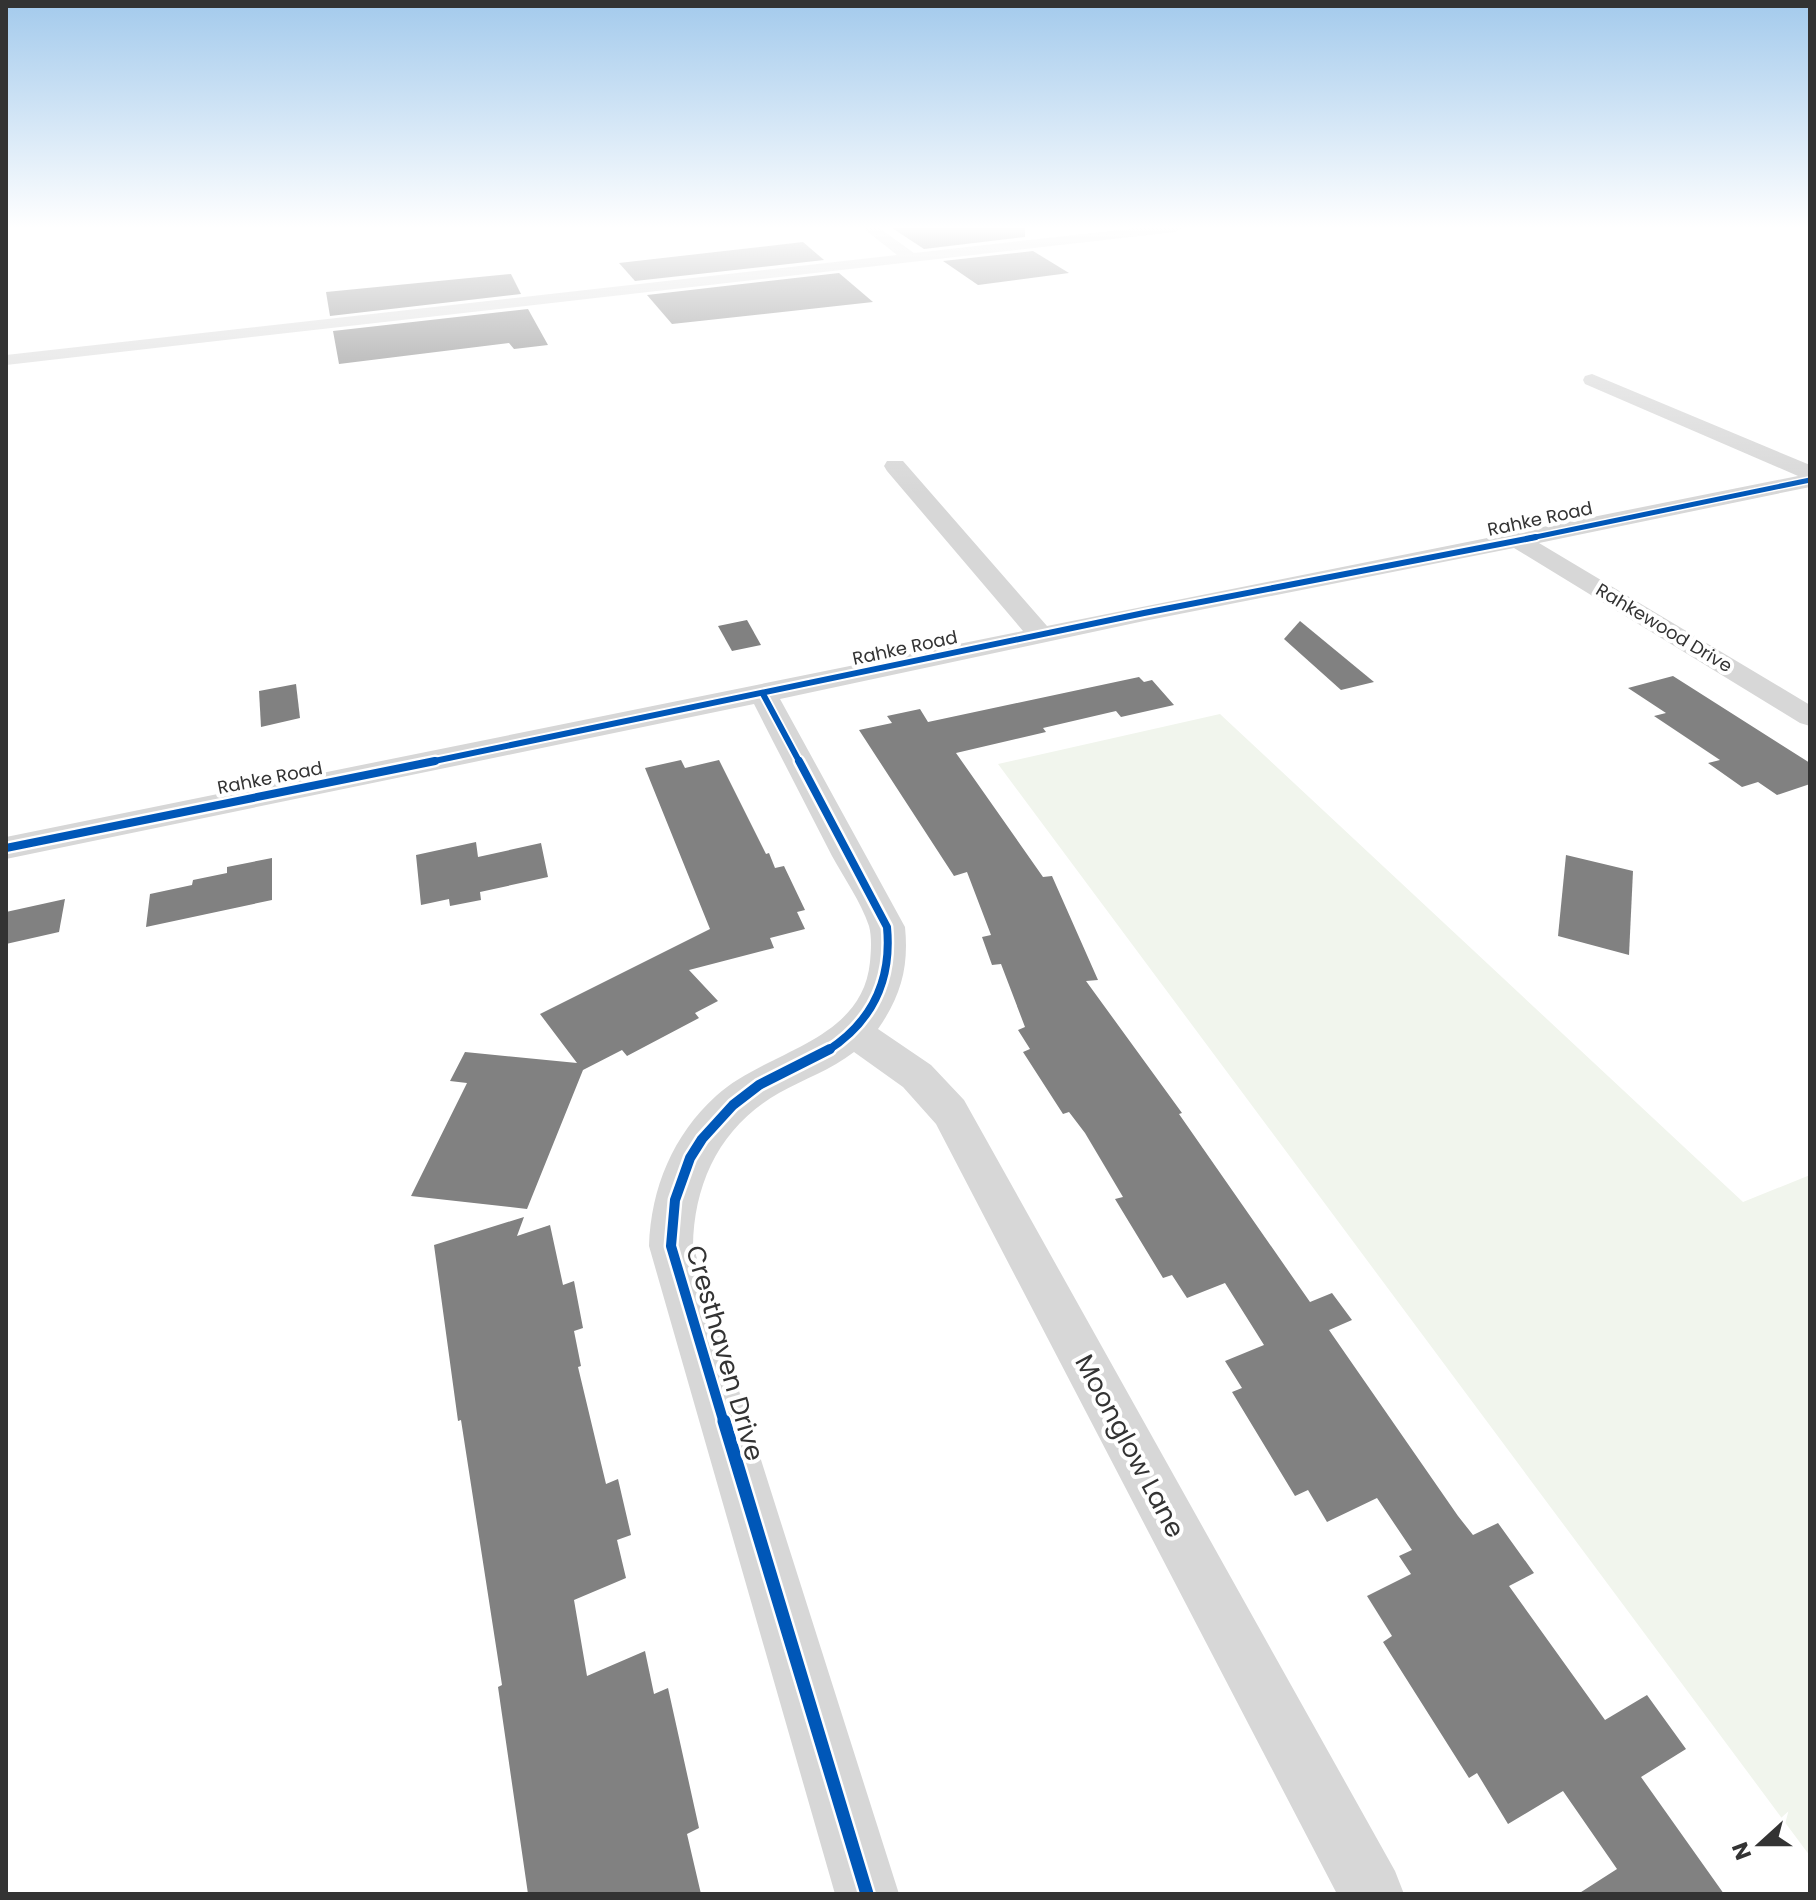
<svg xmlns="http://www.w3.org/2000/svg" width="1816" height="1900" viewBox="0 0 1816 1900" font-family="Poppins,sans-serif">
<style>
.green{fill:#f1f5ed}
.building{fill:#818181}
.lines{fill:none;stroke-linecap:round;stroke-linejoin:round}
.minor{fill:#d7d7d7;fill-rule:evenodd}
.cycleway-far4-casing{stroke:#fff;stroke-width:8}
.cycleway-far3-casing{stroke:#fff;stroke-width:10}
.cycleway-far2-casing{stroke:#fff;stroke-width:13}
.cycleway-far1-casing{stroke:#fff;stroke-width:15}
.cycleway-casing{stroke:#fff;stroke-width:18}
.cycleway-far4{stroke:#0057b8;stroke-width:5}
.cycleway-far3{stroke:#0057b8;stroke-width:6}
.cycleway-far2{stroke:#0057b8;stroke-width:8}
.cycleway-far1{stroke:#0057b8;stroke-width:10}
.cycleway{stroke:#0057b8;stroke-width:13}
.labels{text-anchor:middle;stroke-width:8;stroke-linejoin:round;paint-order:stroke}
.far-street-label{font-size:18px;fill:#333;stroke:#fff}
.near-street-label{font-size:26px;fill:#333;stroke:#fff}
</style>
<rect width="100%" height="100%" fill="#fff"/>
<path class="green" d="M1220,714L1743,1202L1810,1175V1856L998,764Z"/>
<g class="building">
<path d="M892,228H1025V237L924,249Z"/>
<path d="M803,242L824,260L635,281L619,263Z"/>
<path d="M1033,251L1069,273L978,285L943,261Z"/>
<path d="M839,273L873,302L672,324L647,295Z"/>
<path d="M511,274L521,294L330,316L326,292Z"/>
<path d="M528,309L548,345L514,349L509,343L339,364L333,331Z"/>
<path d="M747,620L761,645L732,651L718,626Z"/>
<path d="M1300,621L1374,682L1341,690L1284,639Z"/>
<path d="M1673,676L1810,763V784L1777,795L1758,782L1742,787L1708,763L1720,760L1654,716L1666,713L1628,688Z"/>
<path d="M1139,677L1144,682L1152,680L1174,705L1121,717L1116,711L1043,728L1046,732L956,753L1043,877L1052,876L1098,980L1086,981L1182,1113L1179,1114L1310,1302L1332,1293L1352,1320L1329,1330L1458,1516L1473,1535L1498,1523L1534,1573L1509,1586L1605,1720L1647,1695L1686,1749L1641,1777L1724,1894H1578L1617,1869L1563,1791L1508,1824L1477,1773L1469,1778L1383,1642L1392,1636L1367,1596L1411,1574L1399,1556L1412,1550L1377,1498L1327,1522L1308,1490L1295,1496L1232,1392L1242,1388L1225,1361L1264,1345L1225,1283L1187,1298L1172,1275L1163,1278L1115,1199L1123,1197L1085,1133L1069,1112L1063,1114L1023,1052L1030,1049L1018,1030L1025,1027L1001,964L992,965L982,937L991,935L967,872L954,876L859,730L892,723L887,716L920,709L928,722Z"/>
<path d="M296,684L300,718L261,727L259,691Z"/>
<path d="M681,760L685,768L719,760L766,854L769,853L775,868L784,866L805,910L797,912L805,929L770,938L774,948L689,970L718,1001L695,1013L699,1018L627,1056L622,1050L583,1070L527,1209L411,1196L467,1083L450,1081L465,1052L577,1063L540,1014L710,929L645,768Z"/>
<path d="M476,842L478,857L541,843L548,877L480,892L481,900L450,906L449,899L421,905L416,855Z"/>
<path d="M1566,855L1633,871L1629,955L1558,936Z"/>
<path d="M272,858V900L146,927L150,894L192,885L193,880L227,873V867Z"/>
<path d="M65,899L59,932L6,944V912Z"/>
<path d="M524,1217L517,1236L550,1225L563,1285L574,1281L583,1328L574,1331L581,1366L578,1367L606,1484L618,1479L631,1535L617,1540L626,1578L574,1600L587,1676L645,1651L654,1694L668,1688L699,1828L687,1834L701,1894H528L498,1687L502,1685L461,1420L458,1421L434,1245Z"/>
</g>
<g class="lines">
<g class="minor">
<path d="M863,228H879L914,253L1137,228H1182L1175,232L6,365V355L897,255Z"/>
<path d="M1592,374L1810,465V487L1539,543L1810,705V726L1800,723L1514,548L1144,621L780,699L905,927C909,967 901,996 878,1029L931,1065L964,1100L1395,1871L1404,1894H1337L936,1124L903,1087L854,1052C831,1070 804,1079 779,1093C721,1126 694,1182 693,1246L899,1894H835L649,1246C651,1188 673,1135 716,1096C766,1050 862,1043 870,962C871,951 872,937 869,926C861,902 844,878 832,856C806,805 780,755 754,704L6,859V837L1023,631L887,471L884,466L887,461H903L1047,626L1798,476L1585,384L1583,380L1585,376Z"/>
</g>
<defs>
<path id="cycleway-far4" d="M1526,539L1810,480"/>
<g id="cycleway-far3">
<path d="M763,694L800,763"/>
<path d="M425,763L1144,613L1536,537"/>
</g>
<g id="cycleway-far2">
<path d="M799,761L887,927C892,980 872,1022 827,1051"/>
<path d="M6,848L435,761"/>
</g>
<path id="cycleway-far1" d="M724,1423L671,1246L675,1200L690,1158L702,1139L733,1105L759,1085L830,1049"/>
<path id="cycleway" d="M724,1421L867,1894"/>
</defs>
<use href="#cycleway-far4" class="cycleway-far4-casing"/>
<use href="#cycleway-far3" class="cycleway-far3-casing"/>
<use href="#cycleway-far2" class="cycleway-far2-casing"/>
<use href="#cycleway-far1" class="cycleway-far1-casing"/>
<use href="#cycleway" class="cycleway-casing"/>
<use href="#cycleway-far4" class="cycleway-far4"/>
<use href="#cycleway-far3" class="cycleway-far3"/>
<use href="#cycleway-far2" class="cycleway-far2"/>
<use href="#cycleway-far1" class="cycleway-far1"/>
<use href="#cycleway" class="cycleway"/>
</g>
<linearGradient id="sky" x2="0" y2="1"><stop stop-color="#a3caec"/><stop offset="0.46" stop-color="#fff"/><stop offset="1" stop-color="#fff" stop-opacity="0"/></linearGradient>
<rect width="1816" height="494" fill="url(#sky)"/>
<g class="labels">
<g class="far-street-label">
<text transform="translate(1540 519) rotate(-12)" y="6">Rahke Road</text>
<text transform="translate(1664 628) rotate(31)" y="6">Rahkewood Drive</text>
<text transform="translate(905 648) rotate(-12)" y="6">Rahke Road</text>
<text transform="translate(270 778) rotate(-11)" y="6">Rahke Road</text>
</g>
<g class="near-street-label">
<text transform="translate(725 1353) rotate(74)" y="9">Cresthaven Drive</text>
<text transform="translate(1130 1446) rotate(62)" y="9">Moonglow Lane</text>
</g>
</g>
<rect width="1816" height="1900" fill="none" stroke="#333333" stroke-width="16"/>
<g transform="translate(1760 1844) rotate(249)" stroke="#ffffff" stroke-width="6" paint-order="stroke">
<path d="M0-6L14 30L0 20L-14 30Z" fill="#333333"/>
<text y="-12" font-size="22" font-weight="bold" text-anchor="middle" fill="#333333">N</text>
</g>
</svg>
